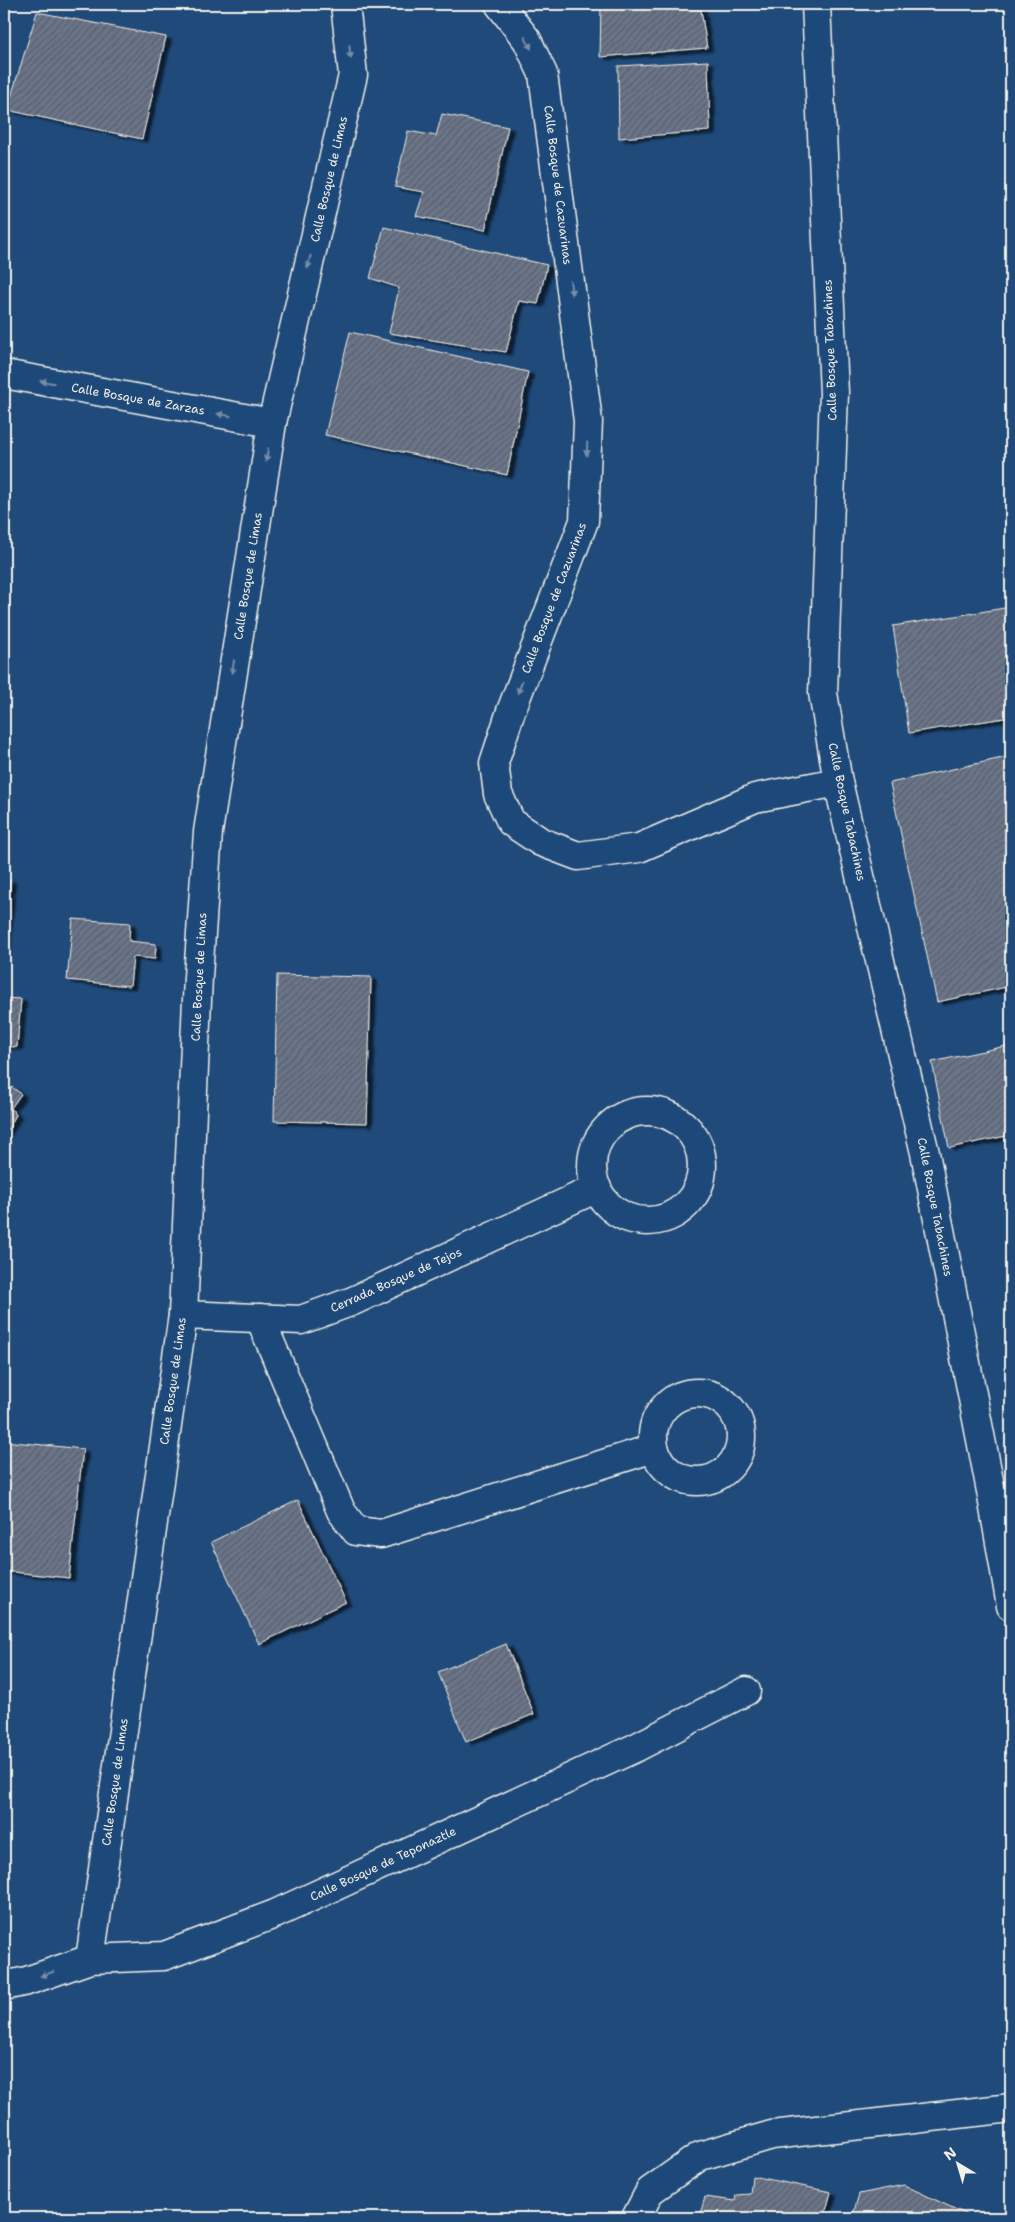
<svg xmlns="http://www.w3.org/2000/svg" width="1015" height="2222" viewBox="0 0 1015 2222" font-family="'Shantell Sans',sans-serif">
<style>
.building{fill:url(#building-hatch);stroke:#f4f1e8;filter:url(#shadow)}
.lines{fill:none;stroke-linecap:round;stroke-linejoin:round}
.minor-casing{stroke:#f4f1e8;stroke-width:31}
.minor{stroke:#1f4a7a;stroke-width:28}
.oneway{fill:#748da6}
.labels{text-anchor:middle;stroke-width:4;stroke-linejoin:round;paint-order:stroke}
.street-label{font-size:12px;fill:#f4f1e8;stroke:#1f4a7a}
</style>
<defs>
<pattern id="building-hatch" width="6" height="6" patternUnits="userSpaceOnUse" patternTransform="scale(1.25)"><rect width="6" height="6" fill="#6a7589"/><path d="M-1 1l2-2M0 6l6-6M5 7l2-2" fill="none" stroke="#5a5e68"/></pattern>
<filter id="shadow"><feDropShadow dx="5.5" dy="3" stdDeviation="1" flood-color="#0009"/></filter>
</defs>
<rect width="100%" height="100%" fill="#1f4a7a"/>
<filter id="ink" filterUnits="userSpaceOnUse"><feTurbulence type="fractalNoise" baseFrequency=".02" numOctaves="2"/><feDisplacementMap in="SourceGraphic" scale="10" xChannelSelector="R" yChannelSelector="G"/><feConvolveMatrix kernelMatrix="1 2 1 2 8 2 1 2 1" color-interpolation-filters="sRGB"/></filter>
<g filter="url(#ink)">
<g class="building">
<path d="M601,4H700L707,48L600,57Z"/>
<path d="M37,12L166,37L142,139L7,110Z"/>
<path d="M708,61L710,131L619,138L618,66Z"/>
<path d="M442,114L508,127L485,230L416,216L424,192L395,187L408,131L436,136Z"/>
<path d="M384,227L547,265L538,304L519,301L506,352L389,333L399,288L370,278Z"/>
<path d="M350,332L528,372L507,475L325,435Z"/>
<path d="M1011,607V717L909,733L893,626Z"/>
<path d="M1011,756V986L937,1002L890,783Z"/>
<path d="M4,879L10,880L4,954Z"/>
<path d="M73,919L130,923L129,941L156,944L155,959L133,957L130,986L67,980Z"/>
<path d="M277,975L371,977L367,1123L274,1121Z"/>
<path d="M4,998L21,999L17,1047L4,1046Z"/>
<path d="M1011,1045V1135L949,1148L932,1062Z"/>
<path d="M12,1087L21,1094L11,1108L16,1115L4,1136V1098Z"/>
<path d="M4,1441L83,1449L69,1578L4,1571Z"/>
<path d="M298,1500L346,1602L259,1644L211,1542Z"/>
<path d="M506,1644L534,1714L466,1742L438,1672Z"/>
<path d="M752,2176L831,2192L824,2218H699L705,2197L735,2201L736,2195L750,2194Z"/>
<path d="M904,2185L974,2218H852L859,2194Z"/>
</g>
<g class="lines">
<defs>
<g id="minor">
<path d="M499,4L527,40L543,74L588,421L584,521L511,711L494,763L498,794L511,822L541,842L578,856L639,848L755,798L838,782"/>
<path d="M816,4L834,393L823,693L838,782L925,1153L991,1491L1011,1606"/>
<path d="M4,374L272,423"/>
<circle cx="647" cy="1166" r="55"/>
<path d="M183,1315L301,1320L353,1301L597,1188"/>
<path d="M260,1318L341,1511L356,1531L381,1534L654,1448"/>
<circle cx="697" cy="1437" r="44"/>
<path d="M90,1959L183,1315L198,977L208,832L272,423L353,75L345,4"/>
<path d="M4,1986L27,1981L90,1959L164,1956L275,1914L637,1747L746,1691"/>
<path d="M636,2218L650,2191L700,2156L772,2135L1011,2108"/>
</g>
</defs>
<use href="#minor" class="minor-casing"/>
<use href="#minor" class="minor"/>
</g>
<defs><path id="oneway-solid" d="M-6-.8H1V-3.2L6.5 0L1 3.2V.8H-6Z" transform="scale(1.25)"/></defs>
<g class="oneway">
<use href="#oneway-solid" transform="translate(528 43) rotate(61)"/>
<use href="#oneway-solid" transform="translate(350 52) rotate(84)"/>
<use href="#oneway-solid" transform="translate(309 262) rotate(103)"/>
<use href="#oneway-solid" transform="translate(571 288) rotate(83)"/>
<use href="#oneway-solid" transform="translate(47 382) rotate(-170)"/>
<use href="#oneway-solid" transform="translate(224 415) rotate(-170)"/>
<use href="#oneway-solid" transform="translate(587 449) rotate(92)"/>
<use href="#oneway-solid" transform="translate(267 455) rotate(99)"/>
<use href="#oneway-solid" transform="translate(233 667) rotate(99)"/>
<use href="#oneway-solid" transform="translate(520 687) rotate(111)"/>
<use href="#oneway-solid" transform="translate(47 1974) rotate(161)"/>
</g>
</g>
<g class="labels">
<g class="street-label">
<text transform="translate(329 179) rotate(-77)" y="4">Calle Bosque de Limas</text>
<text transform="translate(558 185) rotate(83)" y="4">Calle Bosque de Cazuarinas</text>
<text transform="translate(830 350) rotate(-92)" y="4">Calle Bosque Tabachines</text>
<text transform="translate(138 399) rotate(10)" y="4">Calle Bosque de Zarzas</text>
<text transform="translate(248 576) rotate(-81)" y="4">Calle Bosque de Limas</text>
<text transform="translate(554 598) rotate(-69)" y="4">Calle Bosque de Cazuarinas</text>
<text transform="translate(847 812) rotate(78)" y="4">Calle Bosque Tabachines</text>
<text transform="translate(199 977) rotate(-87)" y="4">Calle Bosque de Limas</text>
<text transform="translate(935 1207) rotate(79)" y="4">Calle Bosque Tabachines</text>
<text transform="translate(396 1280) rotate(-24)" y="4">Cerrada Bosque de Tejos</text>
<text transform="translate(173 1381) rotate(-82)" y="4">Calle Bosque de Limas</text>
<text transform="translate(115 1782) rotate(-82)" y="4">Calle Bosque de Limas</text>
<text transform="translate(383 1864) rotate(-25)" y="4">Calle Bosque de Teponaztle</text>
</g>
</g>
<rect width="1015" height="2222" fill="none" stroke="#1f4a7a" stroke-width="20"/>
<rect x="10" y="10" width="995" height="2202" fill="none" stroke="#f4f1e8" stroke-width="2" filter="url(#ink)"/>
<g transform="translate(958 2164) rotate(322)" stroke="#1f4a7a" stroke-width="4" paint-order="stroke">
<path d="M0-4L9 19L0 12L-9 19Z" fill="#f4f1e8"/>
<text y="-8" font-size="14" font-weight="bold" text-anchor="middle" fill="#f4f1e8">N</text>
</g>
</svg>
